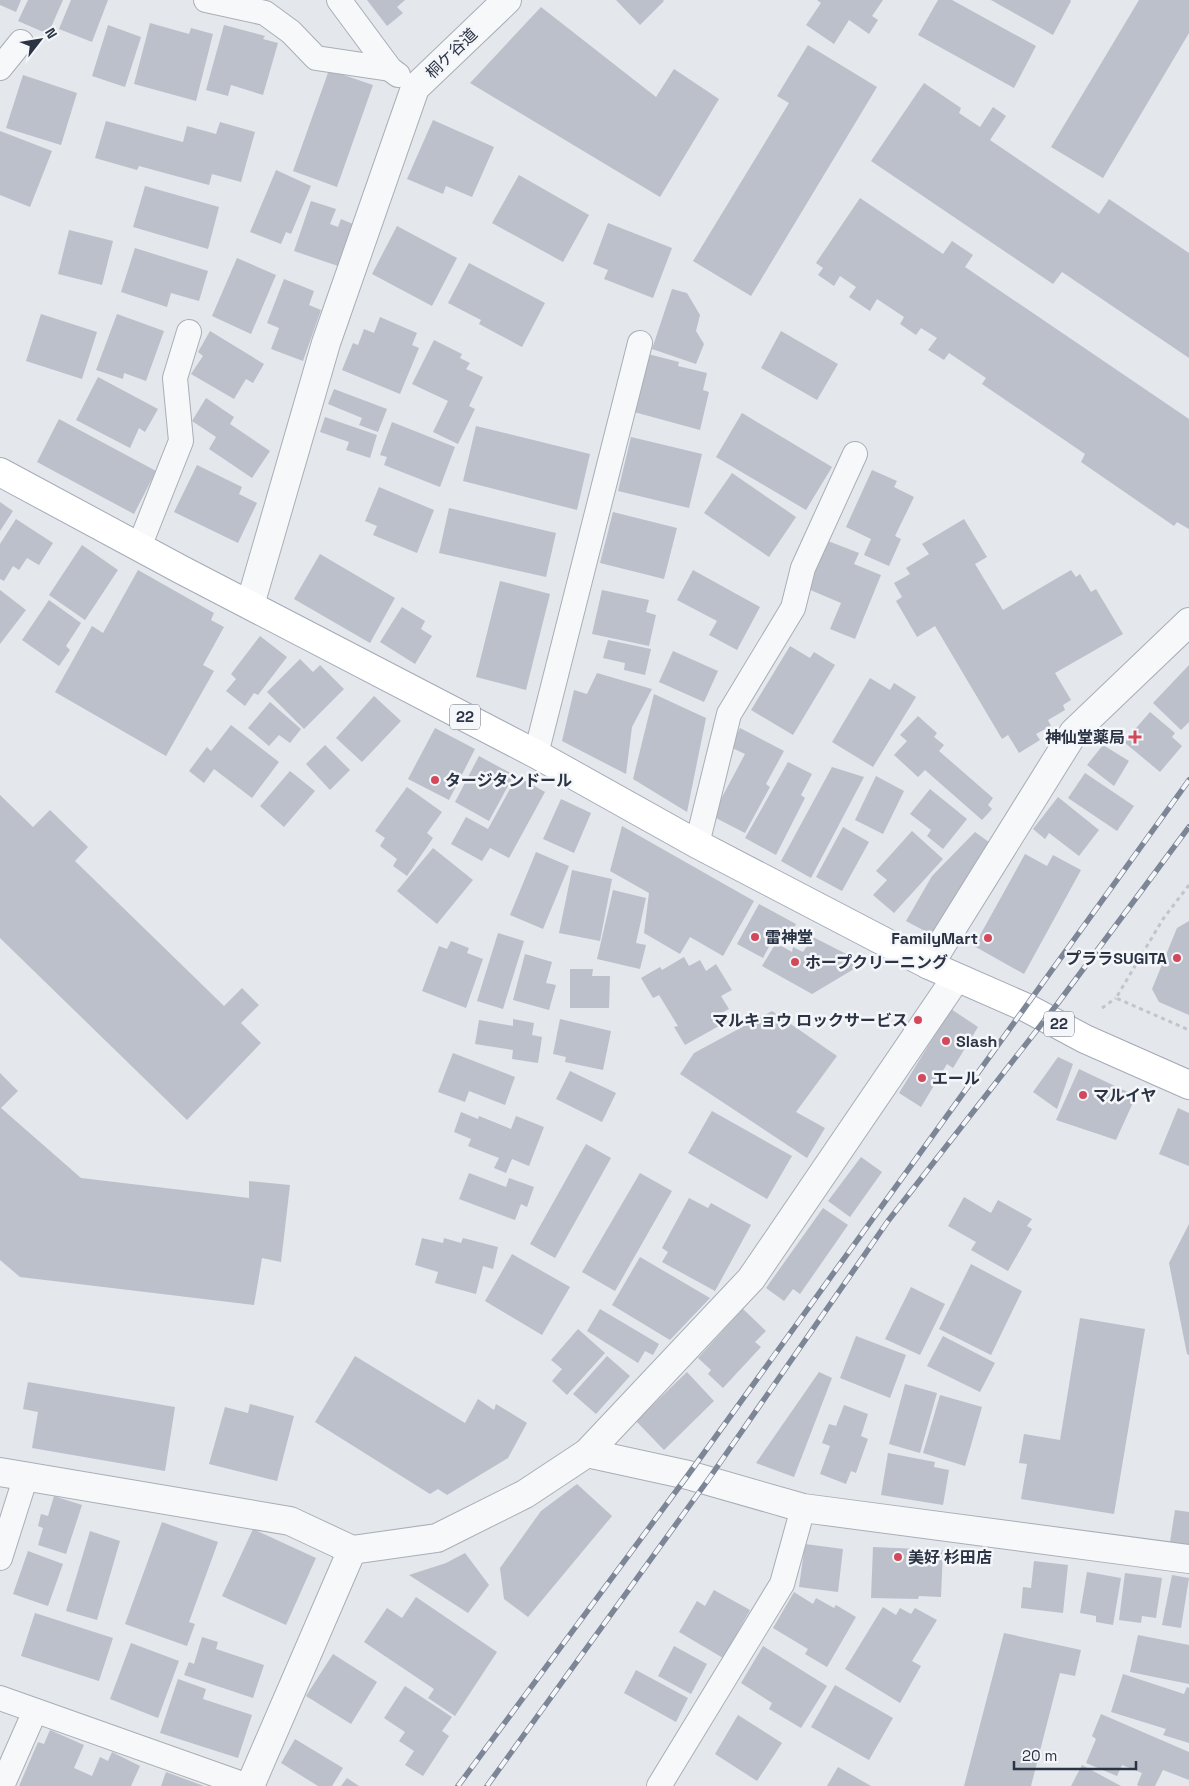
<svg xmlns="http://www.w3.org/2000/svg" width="1189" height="1786" viewBox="0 0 1189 1786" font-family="'Space Grotesk','Noto Sans JP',sans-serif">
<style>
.building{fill:#bbc0ca}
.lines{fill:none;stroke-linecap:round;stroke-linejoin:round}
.lane-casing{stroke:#a9aeb7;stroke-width:26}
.street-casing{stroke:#a9aeb7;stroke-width:30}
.primary-casing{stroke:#a3abb8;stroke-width:30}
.path{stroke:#c2c5cb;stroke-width:3;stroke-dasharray:4 4;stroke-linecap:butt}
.lane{stroke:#f7f8fa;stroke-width:24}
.street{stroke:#f7f8fa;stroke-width:28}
.primary{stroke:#fff;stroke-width:28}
.rail-casing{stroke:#7d8696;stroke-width:5.5}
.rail{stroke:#f4f6f9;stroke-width:4;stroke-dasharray:11;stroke-linecap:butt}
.poi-dot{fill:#d1495b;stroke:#f4f6f9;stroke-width:2}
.labels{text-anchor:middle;stroke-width:5;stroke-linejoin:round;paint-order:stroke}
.shield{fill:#f4f6f9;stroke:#676e7b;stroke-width:1}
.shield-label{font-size:15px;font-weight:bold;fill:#2b3445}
.street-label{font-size:16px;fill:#2b3445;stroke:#f4f6f9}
.poi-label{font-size:16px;font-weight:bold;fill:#2b3445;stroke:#f4f6f9;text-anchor:start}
</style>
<rect width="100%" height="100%" fill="#e4e7ec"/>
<g class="building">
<path d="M0,0H21L16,12L0,5Z"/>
<path d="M28,0H63L48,34L18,21Z"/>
<path d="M71,0H108L92,42L59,29Z"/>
<path d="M367,0H405L397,7L403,13L387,26Z"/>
<path d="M616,0H663L664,1L640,25Z"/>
<path d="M817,0H883L872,16L878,20L869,34L849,20L834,44L806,25L821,3Z"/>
<path d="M938,0H952L1036,46L1014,88L918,35Z"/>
<path d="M991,0H1070L1071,1L1053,35Z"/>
<path d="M1139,0H1189V33L1103,178L1051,147Z"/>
<path d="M541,7L656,97L674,69L719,99L660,197L470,83Z"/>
<path d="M150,23L189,34L191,28L213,34L196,101L134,84Z"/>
<path d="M108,25L141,37L125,87L92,76Z"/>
<path d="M224,25L265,36L263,39L278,43L263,95L231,85L228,96L206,90Z"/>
<path d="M808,45L877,87L751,296L693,261L789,103L777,96Z"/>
<path d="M329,70L373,85L337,187L293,171Z"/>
<path d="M23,75L77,93L61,145L6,128Z"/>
<path d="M924,83L961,108L959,113L980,127L993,107L1006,116L990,140L1099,214L1109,199L1189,253V358L1062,272L1053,284L871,161Z"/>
<path d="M433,120L494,147L472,197L446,186L443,194L407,179Z"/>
<path d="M106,121L183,142L187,126L216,134L220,122L255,132L241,182L212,174L209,185L139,166L137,170L95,158Z"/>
<path d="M0,131L52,151L30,207L0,195Z"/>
<path d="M276,170L311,186L291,234L286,232L281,244L250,232Z"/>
<path d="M519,175L589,215L563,262L492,223Z"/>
<path d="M145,186L219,207L208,249L133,227Z"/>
<path d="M860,198L943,254L952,241L973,255L965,267L1189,419V529L1177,522L1174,526L1081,462L1085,454L982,384L986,378L949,353L944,360L928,350L937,338L921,328L916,335L900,324L904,317L877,299L870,311L849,297L856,287L840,276L834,286L818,275L823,268L816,263Z"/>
<path d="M311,201L336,209L330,224L338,227L341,219L353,224L338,266L294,251Z"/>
<path d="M608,223L672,248L653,298L604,279L608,270L593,264Z"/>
<path d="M397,226L457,258L432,306L372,274Z"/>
<path d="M69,230L113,241L102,285L58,274Z"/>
<path d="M135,248L208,271L199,301L171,293L167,307L121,292Z"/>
<path d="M237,258L276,275L251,334L212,316Z"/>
<path d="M469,263L545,303L522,347L479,324L481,320L448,303Z"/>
<path d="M284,279L314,291L309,305L321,310L303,361L271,349L279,328L267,323Z"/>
<path d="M672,289L687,293L700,315L696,331L704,344L696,364L652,349Z"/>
<path d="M41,314L97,332L82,379L26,361Z"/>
<path d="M117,314L164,331L146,381L124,373L123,379L96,370Z"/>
<path d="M380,317L417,333L412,345L419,348L400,394L342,370L353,343L358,345L364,329L374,333Z"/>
<path d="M210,331L264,364L253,383L246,379L234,399L191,374L203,356L198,352Z"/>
<path d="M781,331L838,364L817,400L761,368Z"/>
<path d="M434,340L462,354L460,358L470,363L466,369L483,377L469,406L475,409L458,444L433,432L448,401L412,384Z"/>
<path d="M648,354L679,362L678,366L707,373L703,390L709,392L700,430L634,412Z"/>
<path d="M98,377L158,409L145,432L139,428L130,448L76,420Z"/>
<path d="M334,389L387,409L378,432L359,425L362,418L328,404Z"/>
<path d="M206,398L234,417L230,424L270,451L252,478L209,449L216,437L192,421Z"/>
<path d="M742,413L832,467L806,510L716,457Z"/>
<path d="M325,417L377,435L370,458L346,450L349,442L320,432Z"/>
<path d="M59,419L156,471L134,514L37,462Z"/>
<path d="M392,422L455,447L440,487L384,465L387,457L380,455Z"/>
<path d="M476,426L590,454L577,510L463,481Z"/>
<path d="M631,437L702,454L689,508L618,491Z"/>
<path d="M197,465L242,487L239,494L257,503L238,543L174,512Z"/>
<path d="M872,470L897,481L894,487L914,497L895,536L901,539L889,566L864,555L871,539L846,527Z"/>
<path d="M732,473L796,517L769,557L704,513Z"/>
<path d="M379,487L434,510L417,553L373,535L377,526L365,521Z"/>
<path d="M0,502L13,511L0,531Z"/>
<path d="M449,508L556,533L546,577L439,553Z"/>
<path d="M613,512L677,528L664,579L600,563Z"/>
<path d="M16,519L53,543L39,565L27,558L19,570L13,566L4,581L0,579V544Z"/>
<path d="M964,519L987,557L975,564L1003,610L1071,570L1076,577L1080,574L1091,592L1096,589L1123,634L1055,673L1071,700L1063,705L1065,710L1048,720L1051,726L1036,734L1040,740L1019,753L1008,735L1002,739L935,626L917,637L896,601L902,597L894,583L910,574L906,568L929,554L922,544Z"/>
<path d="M828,541L859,553L854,564L881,575L855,639L830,629L841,603L808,589Z"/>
<path d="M82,545L118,570L85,620L49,595Z"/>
<path d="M320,554L395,598L370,643L294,599Z"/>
<path d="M138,570L214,613L211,620L224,627L203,665L214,671L166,756L55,692L92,626L103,633Z"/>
<path d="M693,570L760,607L737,650L709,635L717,621L677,600Z"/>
<path d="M500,581L550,594L526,690L476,677Z"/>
<path d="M0,590L26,610L0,644Z"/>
<path d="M602,590L649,600L646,612L656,615L649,646L592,634Z"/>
<path d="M49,600L81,623L66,646L70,650L59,666L22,640Z"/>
<path d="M402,607L425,621L421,629L432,636L415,664L380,642Z"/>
<path d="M260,636L287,657L258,695L254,693L245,706L226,691L236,679L231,674Z"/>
<path d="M608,640L651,649L645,675L624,670L625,663L603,658Z"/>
<path d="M790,646L810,658L814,652L835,665L793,735L751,710Z"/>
<path d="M673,651L718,671L704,702L659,682Z"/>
<path d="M300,659L313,672L320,665L344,689L304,729L267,692Z"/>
<path d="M1189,665V722L1181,730L1153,703Z"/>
<path d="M597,673L652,689L632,727L626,774L562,741L574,690L587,694Z"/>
<path d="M870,678L890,690L894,683L916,697L873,767L832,742Z"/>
<path d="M654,694L706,718L687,812L633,779Z"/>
<path d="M374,696L401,721L362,762L336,738Z"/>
<path d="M270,702L301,729L290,743L279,735L269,746L248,728Z"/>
<path d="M1150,712L1175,733L1172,737L1182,746L1160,772L1124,742Z"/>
<path d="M918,716L937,733L934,737L944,745L939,751L993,798L988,805L992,809L982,820L925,770L918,777L894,755L907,741L900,735Z"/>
<path d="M231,725L279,762L252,798L214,769L204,783L189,771L207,747L211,751Z"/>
<path d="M435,728L475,749L449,800L408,779Z"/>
<path d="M740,728L784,751L766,784L770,787L745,833L712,816L745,754L730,747Z"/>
<path d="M325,745L350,770L330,790L306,764Z"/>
<path d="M1103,745L1129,761L1114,786L1087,765Z"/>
<path d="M479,756L514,775L489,821L455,802Z"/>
<path d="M788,762L812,774L801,795L805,798L776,855L745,838Z"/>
<path d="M832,767L864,777L811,878L781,861Z"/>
<path d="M290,771L315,791L284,827L260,806Z"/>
<path d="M1085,773L1134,806L1117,831L1068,798Z"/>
<path d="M517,776L545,792L509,858L490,848L482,861L451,844L466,817L488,829Z"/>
<path d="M876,776L904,791L883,834L855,820Z"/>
<path d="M407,787L442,812L427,833L433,838L407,876L393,866L397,859L380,846L385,838L375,831Z"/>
<path d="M930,789L967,819L943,849L927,836L931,830L910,814Z"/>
<path d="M0,795L33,827L50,810L88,847L75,861L224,1006L242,988L259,1005L241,1023L261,1043L187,1120L0,938Z"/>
<path d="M1058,797L1099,830L1079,856L1049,833L1045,839L1033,829Z"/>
<path d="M561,799L591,813L574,853L543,839Z"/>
<path d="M622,826L754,901L723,956L690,937L680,954L644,933L649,893L610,871Z"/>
<path d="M843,827L869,842L842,891L816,877Z"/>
<path d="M912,831L943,859L894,913L873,895L887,880L876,871Z"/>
<path d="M975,832L993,845L938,938L906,921L932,876Z"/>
<path d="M433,848L473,880L437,924L397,891Z"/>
<path d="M536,852L569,866L543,929L510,915Z"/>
<path d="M1025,854L1047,866L1053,855L1081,870L1024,974L974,946Z"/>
<path d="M572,870L612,879L600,941L559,933Z"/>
<path d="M613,890L646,898L636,943L646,945L640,969L597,959Z"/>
<path d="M759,904L796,924L785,945L773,939L763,958L737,944Z"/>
<path d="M1189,921V1015L1159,1002L1152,989L1177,928Z"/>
<path d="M498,933L524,941L503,1009L477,1001Z"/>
<path d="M813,937L864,963L812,994L762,966L776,943L792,952L793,947L803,952Z"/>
<path d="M451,941L469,948L467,953L483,959L466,1008L422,991L439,946L447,949Z"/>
<path d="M525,954L552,962L546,983L556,985L549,1010L513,1000Z"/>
<path d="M684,957L689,966L700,960L706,971L716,964L732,990L721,996L729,1009L714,1017L719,1026L685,1045L674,1027L678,1026L659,995L653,998L641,978L660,967L662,970Z"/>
<path d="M570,969H593L592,976H610L609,1008H570Z"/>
<path d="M951,1009L978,1027L953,1068L947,1064L921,1107L899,1093Z"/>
<path d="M772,1011L837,1056L796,1112L825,1128L807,1158L680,1074L694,1053Z"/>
<path d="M513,1019L534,1023L532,1035L542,1037L538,1063L512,1059L513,1050L475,1044L479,1020L513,1026Z"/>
<path d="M560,1019L611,1031L603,1070L565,1062L566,1057L553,1054Z"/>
<path d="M453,1053L515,1077L505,1105L469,1091L465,1102L438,1092Z"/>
<path d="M1058,1057L1073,1064L1057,1109L1033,1092Z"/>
<path d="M1079,1069L1136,1096L1116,1140L1056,1120Z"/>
<path d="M570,1071L616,1093L602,1122L556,1099Z"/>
<path d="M0,1073L18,1091L1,1108L81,1178L249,1198V1181L290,1185L281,1262L262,1258L254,1305L20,1277L0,1260Z"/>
<path d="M1178,1108L1189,1113V1166L1159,1154Z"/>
<path d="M712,1111L792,1156L767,1199L688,1153Z"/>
<path d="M461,1112L478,1119L479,1116L511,1129L516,1116L544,1127L529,1166L512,1159L506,1173L494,1168L499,1158L468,1146L471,1139L454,1132Z"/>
<path d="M586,1144L611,1158L555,1258L530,1244Z"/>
<path d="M861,1157L882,1172L850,1217L828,1201Z"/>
<path d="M469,1173L506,1187L509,1178L534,1187L527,1207L521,1204L515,1220L459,1199Z"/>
<path d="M640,1173L672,1191L615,1291L582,1272Z"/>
<path d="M964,1197L991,1213L998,1200L1032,1219L1027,1226L1032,1229L1008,1271L971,1250L976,1242L948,1226Z"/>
<path d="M689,1198L708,1208L711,1203L751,1225L715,1291L662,1262L668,1252L662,1248Z"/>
<path d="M823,1208L848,1225L800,1294L793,1289L784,1301L766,1288Z"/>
<path d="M1189,1224V1355L1187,1354L1169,1263Z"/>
<path d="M422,1238L443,1243L444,1238L461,1243L463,1238L498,1247L493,1269L483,1266L476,1294L435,1283L438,1272L415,1265Z"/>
<path d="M512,1254L570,1287L542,1335L485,1301Z"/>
<path d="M640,1257L710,1298L670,1340L612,1305Z"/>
<path d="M971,1264L1022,1291L991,1355L939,1329Z"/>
<path d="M911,1287L945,1304L920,1355L885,1339Z"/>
<path d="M600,1309L659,1344L653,1355L645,1351L638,1363L587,1331Z"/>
<path d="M743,1309L766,1331L755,1342L761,1347L723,1388L708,1374L711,1370L698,1358Z"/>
<path d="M1080,1318L1145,1329L1114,1514L1021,1499L1027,1464L1019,1463L1024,1434L1060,1440Z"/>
<path d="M578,1329L605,1353L567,1395L552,1381L562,1369L551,1360Z"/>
<path d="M856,1336L906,1355L890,1398L840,1378Z"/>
<path d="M943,1336L995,1363L980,1392L927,1366Z"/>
<path d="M355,1356L465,1423L478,1399L494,1410L496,1404L527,1423L508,1458L447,1495L438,1489L430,1494L315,1422Z"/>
<path d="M607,1356L630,1376L596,1414L573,1394Z"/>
<path d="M687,1372L714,1401L664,1450L636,1421Z"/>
<path d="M819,1372L832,1378L794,1477L756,1463Z"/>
<path d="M28,1382L175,1407L165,1471L32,1448L38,1412L23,1409Z"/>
<path d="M905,1384L937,1393L920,1453L889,1444Z"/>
<path d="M940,1395L982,1407L965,1466L923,1453Z"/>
<path d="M250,1404L294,1416L277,1481L209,1464L225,1407L248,1413Z"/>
<path d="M844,1405L868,1414L861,1436L868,1439L856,1473L851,1471L846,1484L820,1474L830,1446L822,1443L829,1424L836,1426Z"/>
<path d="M888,1453L935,1462L934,1467L949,1470L943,1505L881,1495Z"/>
<path d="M577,1484L612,1516L528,1617L504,1599L500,1568L541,1511Z"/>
<path d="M54,1496L82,1505L66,1554L38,1545L43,1528L38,1526L41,1514L48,1516Z"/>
<path d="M1175,1510L1189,1512V1544L1170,1542Z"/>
<path d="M162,1522L218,1542L189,1622L195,1624L187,1646L125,1624Z"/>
<path d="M253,1529L316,1558L286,1625L222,1596Z"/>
<path d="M90,1531L120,1541L97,1620L66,1611Z"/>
<path d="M805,1544L843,1549L838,1592L799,1587Z"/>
<path d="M873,1547L943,1550L941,1597L919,1596L918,1599L871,1598Z"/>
<path d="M28,1551L63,1564L48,1606L13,1594Z"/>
<path d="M465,1553L489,1585L468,1613L409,1575L446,1563Z"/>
<path d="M1034,1561L1068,1565L1063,1613L1021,1608L1023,1587L1031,1588Z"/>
<path d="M1087,1572L1121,1578L1113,1625L1096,1622V1616L1080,1613Z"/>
<path d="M1125,1573L1162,1578L1156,1618L1142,1616L1141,1623L1119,1620Z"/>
<path d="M1172,1575L1189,1578L1181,1628L1162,1625Z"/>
<path d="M714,1590L750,1610L723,1658L679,1632L697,1601L705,1606Z"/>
<path d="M794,1592L813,1604L816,1598L834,1608L836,1605L856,1617L827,1667L805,1654L808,1649L773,1628Z"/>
<path d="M416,1597L497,1652L455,1716L428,1698L434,1689L364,1642L387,1608L402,1618Z"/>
<path d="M883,1607L896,1615L900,1608L911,1614L915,1608L937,1620L912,1661L921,1666L900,1703L845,1669Z"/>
<path d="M35,1613L113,1638L99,1681L21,1656Z"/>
<path d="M1004,1633L1081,1650L1075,1676L1060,1673L1031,1786H964Z"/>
<path d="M1138,1635L1189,1645V1684L1130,1672Z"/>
<path d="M202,1637L218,1642L216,1649L264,1665L253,1698L184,1675L189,1662L194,1664Z"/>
<path d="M131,1643L179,1661L158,1718L110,1699Z"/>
<path d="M674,1646L707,1664L691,1694L658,1676Z"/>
<path d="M763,1646L827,1686L801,1728L769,1709L772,1703L741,1683Z"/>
<path d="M333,1654L377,1682L351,1724L306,1696Z"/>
<path d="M636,1670L688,1698L676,1722L624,1693Z"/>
<path d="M1123,1674L1184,1694L1187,1687L1189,1688V1743L1163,1735L1166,1729L1111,1712Z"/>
<path d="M178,1679L206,1689L203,1699L252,1715L238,1758L160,1733Z"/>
<path d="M835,1685L893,1718L869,1760L811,1727Z"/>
<path d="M405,1686L452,1717L442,1731L449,1736L423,1776L405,1765L414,1751L399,1741L405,1732L384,1718Z"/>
<path d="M1101,1714L1189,1752V1780L1163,1770L1155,1786H1139L1137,1785L1142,1773L1122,1765L1117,1776L1086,1763L1096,1739L1092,1736Z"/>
<path d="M738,1715L782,1743L757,1781L715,1754Z"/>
<path d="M50,1730L84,1745L74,1768L92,1776L100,1757L108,1761L112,1752L140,1766L131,1786H19L38,1742L44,1744Z"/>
<path d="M295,1739L343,1768L332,1786H318L281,1763Z"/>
<path d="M1082,1765L1121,1786H1071Z"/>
<path d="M838,1767L871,1786H827Z"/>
<path d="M166,1772L204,1786H161Z"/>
<path d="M347,1778L359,1786H341Z"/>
</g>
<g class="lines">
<defs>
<g id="lane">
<path d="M206,0L265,13L291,32L316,58L390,69"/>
<path d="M339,0L390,69L398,75"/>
<path d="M0,68L21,42"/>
<path d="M139,547L181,441L175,378L189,332"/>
<path d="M536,754L640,343"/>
<path d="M697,844L729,714L793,608L803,568L855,454"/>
<path d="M0,1558L26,1476"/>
<path d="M0,1698L234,1781L244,1786"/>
<path d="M2,1786L35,1711"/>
<path d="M659,1786L782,1584L803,1508"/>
</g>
<g id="street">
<path d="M250,605L326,343L415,88L507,0"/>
<path d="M929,965L1074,732L1189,622"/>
<path d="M587,1453L688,1475L803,1508L1189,1559"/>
<path d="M0,1472L290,1521L352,1550"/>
<path d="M250,1786L352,1550L437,1538L525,1494L587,1453L751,1279L956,978"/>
</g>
<path id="primary" d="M0,472L180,569L536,754L697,844L929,965L1027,1008L1085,1039L1189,1085"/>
</defs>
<use href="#lane" class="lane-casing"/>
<use href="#street" class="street-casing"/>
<use href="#primary" class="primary-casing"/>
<g class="path">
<path d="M1189,885L1163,919L1116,998L1189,1030"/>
<path d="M1102,1008L1116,998"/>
</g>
<use href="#lane" class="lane"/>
<use href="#street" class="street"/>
<use href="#primary" class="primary"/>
<defs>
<g id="rail">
<path d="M458,1786L688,1475L1189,780"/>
<path d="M487,1786L708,1480L888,1221L1058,1003L1189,827"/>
</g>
</defs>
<use href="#rail" class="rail-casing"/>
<use href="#rail" class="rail"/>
</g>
<g class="poi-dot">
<path d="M1132.5 729.5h5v5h5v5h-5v5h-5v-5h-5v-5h5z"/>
<circle cx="435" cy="780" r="5"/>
<circle cx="755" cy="937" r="5"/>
<circle cx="988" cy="938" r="5"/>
<circle cx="1177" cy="958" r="5"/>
<circle cx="795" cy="962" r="5"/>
<circle cx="918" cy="1020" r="5"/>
<circle cx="946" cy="1041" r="5"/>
<circle cx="922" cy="1078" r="5"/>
<circle cx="1083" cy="1095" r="5"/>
<circle cx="898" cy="1557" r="5"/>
</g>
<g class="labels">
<g class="shield">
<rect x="450" y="704.5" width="30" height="25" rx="4"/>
<rect x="1044" y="1011.5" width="30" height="25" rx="4"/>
</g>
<g class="shield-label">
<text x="465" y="722">22</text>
<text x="1059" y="1029">22</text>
</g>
<g class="street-label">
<text transform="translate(451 53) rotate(-44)" y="6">桐ケ谷道</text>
</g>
<g class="poi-label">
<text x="1125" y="743" text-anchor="end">神仙堂薬局</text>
<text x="445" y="786">タージタンドール</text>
<text x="765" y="943">雷神堂</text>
<text x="978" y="944" text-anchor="end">FamilyMart</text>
<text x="1167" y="964" text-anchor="end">プララSUGITA</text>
<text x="805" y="968">ホープクリーニング</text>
<text x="908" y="1026" text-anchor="end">マルキョウ ロックサービス</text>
<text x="956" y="1047">Slash</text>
<text x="932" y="1084">エール</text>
<text x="1093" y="1101">マルイヤ</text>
<text x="908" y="1563">美好 杉田店</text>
</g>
</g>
<g transform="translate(40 40) rotate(59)" stroke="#f4f6f9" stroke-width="4" paint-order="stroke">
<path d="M0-4L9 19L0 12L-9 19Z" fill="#2b3445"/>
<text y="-8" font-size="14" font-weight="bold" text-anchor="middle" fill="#2b3445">N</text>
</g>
<path d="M1014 1761v8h122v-8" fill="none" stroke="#2b3445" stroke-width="2.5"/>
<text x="1022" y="1761" font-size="15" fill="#2b3445" stroke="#f4f6f9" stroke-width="4" paint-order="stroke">20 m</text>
</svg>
